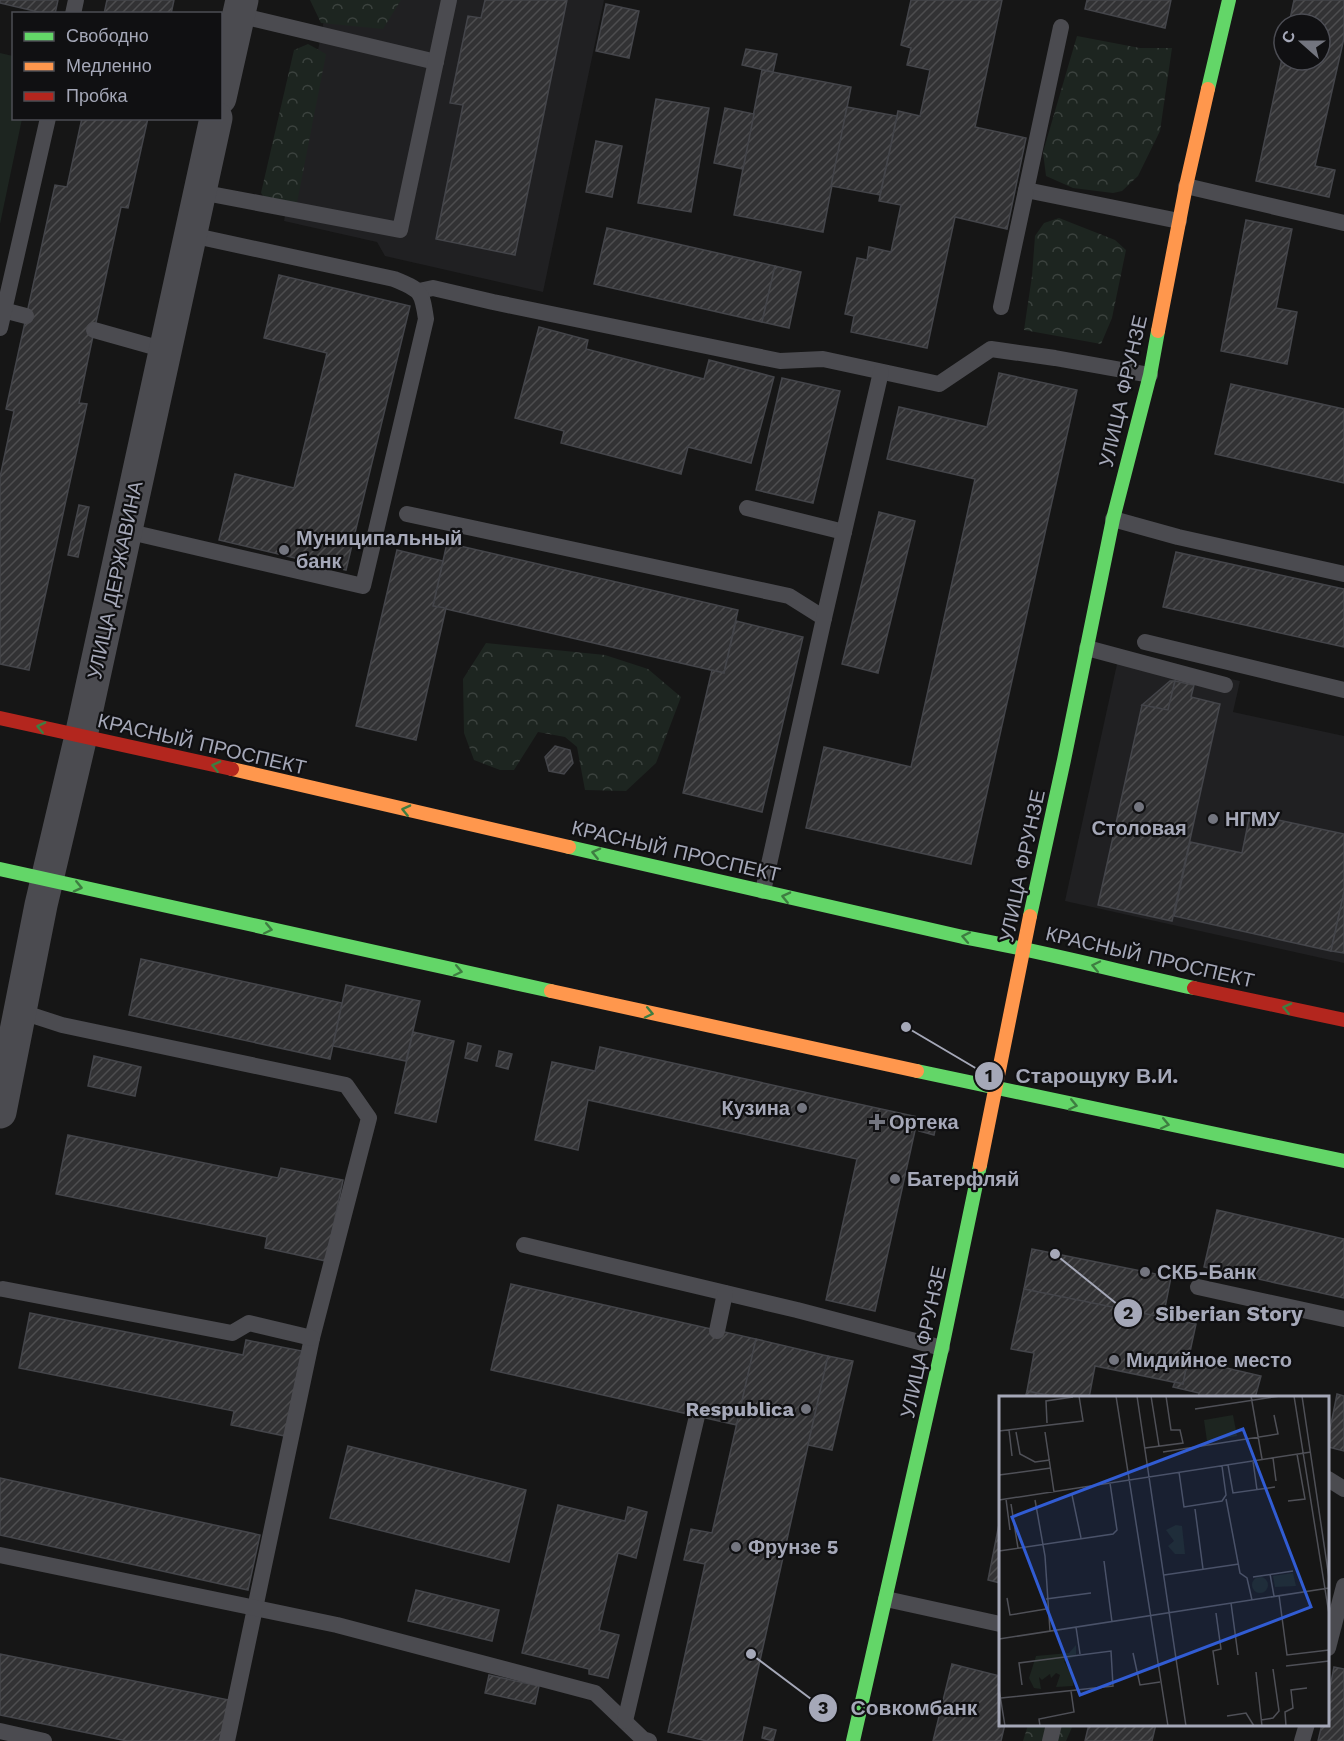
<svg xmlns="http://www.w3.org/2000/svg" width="1344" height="1741" viewBox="0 0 1344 1741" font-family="'Work Sans',sans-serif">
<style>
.built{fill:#202022}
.forest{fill:url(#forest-crowns)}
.green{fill:#1d2520}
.building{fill:url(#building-hatch);stroke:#44454a;stroke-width:1.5}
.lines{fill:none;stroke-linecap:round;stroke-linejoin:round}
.lane{stroke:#4b4b50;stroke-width:16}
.street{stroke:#4b4b50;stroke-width:33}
.fast{stroke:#63d668;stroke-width:14}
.slow{stroke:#ff974d;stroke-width:14}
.jam{stroke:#b3261e;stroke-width:14}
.oneway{stroke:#3e7d41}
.poi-dot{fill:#73757f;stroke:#101012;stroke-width:2}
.labels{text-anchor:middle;stroke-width:4.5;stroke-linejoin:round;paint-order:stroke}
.street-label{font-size:20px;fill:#a5a8b8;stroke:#101012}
.poi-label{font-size:20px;font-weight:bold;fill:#a5a8b8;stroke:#101012;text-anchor:start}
.inset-road{fill:none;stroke:#4f5057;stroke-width:1.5}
.view{fill:#315cd3;fill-opacity:0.15;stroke:#315cd3;stroke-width:3}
.inset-edge{fill:none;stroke:#a5a8b8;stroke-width:3}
.leader{fill:none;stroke:#a5a8b8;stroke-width:2}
.callout-dot{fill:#a5a8b8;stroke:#101012;stroke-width:2}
.mark-label{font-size:18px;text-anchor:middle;font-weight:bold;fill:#111}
.callout-label{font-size:21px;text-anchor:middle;font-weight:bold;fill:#a5a8b8;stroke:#101012;stroke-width:4.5;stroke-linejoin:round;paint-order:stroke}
</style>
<defs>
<pattern id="forest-crowns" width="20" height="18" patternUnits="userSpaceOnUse" patternTransform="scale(1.5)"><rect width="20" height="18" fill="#1d2520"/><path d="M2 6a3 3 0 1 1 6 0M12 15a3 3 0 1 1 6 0" fill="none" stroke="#3b423e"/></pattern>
<pattern id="building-hatch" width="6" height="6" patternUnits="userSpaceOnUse" patternTransform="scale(1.5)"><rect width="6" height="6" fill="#323234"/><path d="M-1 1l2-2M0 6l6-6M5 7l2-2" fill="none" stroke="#4d4d4f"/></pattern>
</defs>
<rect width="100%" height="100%" fill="#161616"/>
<g class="built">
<path d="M328,0H604L543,292L385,256L377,242L284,221Z"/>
<path d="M1119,655L1240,681L1233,712L1344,736V963L1065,901Z"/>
</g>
<g class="forest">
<path d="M310,0H401L383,29L321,23Z"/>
<path d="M1077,36L1140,48H1172L1160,131L1138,176L1122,191L1113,193L1073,188L1046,176L1043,152Z"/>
<path d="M308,44L326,54L297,203L275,212L261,193L294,50Z"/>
<path d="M1059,218L1115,240L1126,250L1112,318L1101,344L1024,330L1032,276L1035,236L1044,223Z"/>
<path d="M486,643L605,655L648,669L681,697L656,763L626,791L585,790L577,747L565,737L538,732L514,770H500L474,760L464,733L463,679Z"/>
<path d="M1028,1725H1073L1066,1741H1023Z"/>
</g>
<path class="green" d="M0,53L13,56L14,118L22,119L0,224Z"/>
<g class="building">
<path d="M0,0H58L55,14H47L0,3Z"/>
<path d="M107,0H174L171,14H104Z"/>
<path d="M485,0H567L515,255L436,239L463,105L450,103L468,16L481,18Z"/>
<path d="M911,0H1002L975,127L1026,138L1007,229L955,217L927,348L851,332L854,316L845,314L857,258L867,260L869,247L891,252L901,205L879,201L897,116L898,111L920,116L930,70L907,65L911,48L901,45Z"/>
<path d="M1087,0H1171L1165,28L1085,9Z"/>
<path d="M1294,0H1344V38L1315,166L1335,170L1329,197L1256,181L1284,49V60H1320V24H1289Z"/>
<path d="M606,4L639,11L629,58L596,51Z"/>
<path d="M746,49L777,54L773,72L742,65Z"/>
<path d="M762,70L851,87L823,232L734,215Z"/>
<path d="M656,99L709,108L691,212L638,203Z"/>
<path d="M847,107L897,116L880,195L831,186Z"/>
<path d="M725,108L754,114L743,169L714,163Z"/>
<path d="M82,118H148L128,208L121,207L90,350L79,403L87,404L29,670L0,664V477L14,411L6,409L55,185L67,187Z"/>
<path d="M596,141L622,146L612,197L586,192Z"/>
<path d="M1246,220L1292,229L1276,308L1297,312L1287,364L1221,351Z"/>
<path d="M607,228L775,266L762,322L594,284Z"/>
<path d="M775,266L801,272L789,328L762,322Z"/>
<path d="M279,275L410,306L346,570L219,540L235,474L294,488L327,353L264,338Z"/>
<path d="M539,327L588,340L586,349L704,379L709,360L774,377L751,463L688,447L681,474L561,443L564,431L515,418Z"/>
<path d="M999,373L1077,390L971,864L806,828L824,747L911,767L975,479L887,459L899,407L987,427Z"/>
<path d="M782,378L840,391L813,503L756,490Z"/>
<path d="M1231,384L1344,409V483L1215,454Z"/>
<path d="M79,505L89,507L78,557L68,555Z"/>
<path d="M879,512L915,521L878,673L842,664Z"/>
<path d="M447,543L738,610L724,673L433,606Z"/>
<path d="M397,550L443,561L433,606L446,608L416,740L356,726Z"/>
<path d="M1176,552L1344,589V647L1163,607Z"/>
<path d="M736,621L803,637L762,812L683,793L712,670L724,673Z"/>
<path d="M1170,681H1175L1168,710L1142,705Z"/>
<path d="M1175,681L1194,685L1191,697L1220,704L1172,921L1098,905L1142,705L1168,710Z"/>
<path d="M555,746L570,750L573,763L564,774L549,771L545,757Z"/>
<path d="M1250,814L1344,834V892L1331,951L1174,916L1190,842L1242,853Z"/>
<path d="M1344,892V953L1331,951Z"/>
<path d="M141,959L342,1003L330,1059L129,1015Z"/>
<path d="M346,985L420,1001L406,1061L333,1046Z"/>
<path d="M413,1032L454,1041L436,1122L395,1113Z"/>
<path d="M468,1043L481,1046L477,1061L465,1058Z"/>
<path d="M600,1047L918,1117L875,1311L826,1300L857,1159L588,1100L578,1150L535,1140L552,1062L595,1071Z"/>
<path d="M499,1051L512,1054L508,1069L496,1066Z"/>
<path d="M94,1056L141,1067L135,1096L88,1086Z"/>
<path d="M922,1117L937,1121L934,1135L919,1131Z"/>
<path d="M68,1135L278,1178L281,1168L343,1180L326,1261L265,1248L267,1237L56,1194Z"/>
<path d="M1217,1210L1344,1239V1298L1204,1267Z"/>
<path d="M1032,1249L1171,1277L1163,1318L1024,1289Z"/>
<path d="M511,1284L756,1339L737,1425L491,1370Z"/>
<path d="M1024,1289L1196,1324L1183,1384L1095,1366L1089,1398H1061L1027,1391L1034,1353L1011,1349Z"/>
<path d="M30,1313L243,1355L246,1340L302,1351L285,1436L231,1425L234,1411L19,1368Z"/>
<path d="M756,1339L828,1356L742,1741H707L668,1732L705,1564L684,1560L691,1529L712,1533Z"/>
<path d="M828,1356L853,1361L832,1450L808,1445Z"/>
<path d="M1188,1359L1261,1376L1255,1398H1198L1199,1393L1173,1387L1175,1382L1183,1384Z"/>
<path d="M1027,1391L1061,1398H1025Z"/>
<path d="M1337,1394L1344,1396V1451L1328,1447V1439Z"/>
<path d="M348,1446L526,1490L509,1562L330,1518Z"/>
<path d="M0,1478L260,1535L248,1590L0,1535Z"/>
<path d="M558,1505L625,1521L628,1507L647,1512L636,1558L618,1553L599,1630L619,1635L608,1678L589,1674V1669L522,1653Z"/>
<path d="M1000,1519V1583L988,1580Z"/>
<path d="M416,1590L499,1610L492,1641L408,1621Z"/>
<path d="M0,1654L229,1700L220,1741H127L0,1715Z"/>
<path d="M952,1664L1000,1676V1724H1005L1001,1741H933Z"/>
<path d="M1334,1667L1344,1669V1741H1318L1322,1724H1328V1697Z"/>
<path d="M489,1675L539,1686L535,1704L485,1693Z"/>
<path d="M1089,1724H1156L1152,1741H1085Z"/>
<path d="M764,1727L776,1730L773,1741L762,1738Z"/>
</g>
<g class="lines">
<g class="lane">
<path d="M73,14L76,0"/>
<path d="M238,15L436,62"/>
<path d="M1186,186L1344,223"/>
<path d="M1026,190L1179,221"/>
<path d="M200,192L400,230L449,0"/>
<path d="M419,291L433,288L493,302L780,361L823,359L939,384L991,349L1055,358L1150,375"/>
<path d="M1001,307L1061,27"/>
<path d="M3,310L26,316"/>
<path d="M0,328L48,118"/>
<path d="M94,330L165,350"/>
<path d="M747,508L844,532"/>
<path d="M407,514L789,596L824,618"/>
<path d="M1113,519L1178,537L1344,574"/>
<path d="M126,531L363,586L426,319C422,291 421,290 394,279L191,235"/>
<path d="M1145,642L1344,690"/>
<path d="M1087,648L1225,685"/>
<path d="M763,891L824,618L881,372"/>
<path d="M19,1011L62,1025L346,1085L369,1118L312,1338L227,1741"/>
<path d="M524,1245L797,1310L942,1348"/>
<path d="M1198,1287L1344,1319"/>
<path d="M3,1289L232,1333L249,1323L312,1338"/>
<path d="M717,1331L725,1293"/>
<path d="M1328,1479L1344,1489"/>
<path d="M0,1555L337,1625L595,1693L643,1739L649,1741"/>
<path d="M886,1599L1000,1624"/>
<path d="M1328,1648L1344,1586"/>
<path d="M625,1721L697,1416"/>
<path d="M0,1731L44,1741"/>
<path d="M1050,1741L1054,1724"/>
<path d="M1302,1741L1307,1724"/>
</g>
<g class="street">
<path d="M220,98L242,0"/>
<path d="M0,1112L41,905L81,736L216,118"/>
</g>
<g class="fast">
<path d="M1208,89L1229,0"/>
<path d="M569,847L963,937C1041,951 1117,971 1194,988"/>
<path d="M0,869L551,991"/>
<path d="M1030,916L1064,760L1113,519L1150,375L1158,331"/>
<path d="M917,1071L1344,1161"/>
<path d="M853,1741L942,1348L980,1165"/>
</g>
<g class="slow">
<path d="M1158,331L1186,186L1208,89"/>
<path d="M232,769L569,847"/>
<path d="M551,991L917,1071"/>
<path d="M980,1165L1030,916"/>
</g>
<g class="jam">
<path d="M0,718L232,769"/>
<path d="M1194,988L1344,1020"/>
</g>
</g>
<defs><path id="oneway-chevron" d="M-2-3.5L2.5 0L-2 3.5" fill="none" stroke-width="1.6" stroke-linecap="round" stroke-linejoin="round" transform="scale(1.5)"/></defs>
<g class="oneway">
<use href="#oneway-chevron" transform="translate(41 727) rotate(-167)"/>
<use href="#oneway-chevron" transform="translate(216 766) rotate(-167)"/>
<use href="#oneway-chevron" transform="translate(406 810) rotate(-167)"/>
<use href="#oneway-chevron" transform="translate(596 853) rotate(-167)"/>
<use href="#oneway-chevron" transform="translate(78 887) rotate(13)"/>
<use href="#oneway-chevron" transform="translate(786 897) rotate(-167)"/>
<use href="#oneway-chevron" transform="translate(268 929) rotate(12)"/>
<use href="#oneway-chevron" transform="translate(966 937) rotate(-169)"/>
<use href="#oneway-chevron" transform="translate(1096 966) rotate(-168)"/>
<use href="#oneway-chevron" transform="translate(458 971) rotate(12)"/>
<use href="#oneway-chevron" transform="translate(1287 1008) rotate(-167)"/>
<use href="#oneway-chevron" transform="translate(649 1013) rotate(12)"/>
<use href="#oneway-chevron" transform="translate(1073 1105) rotate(12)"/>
<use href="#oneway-chevron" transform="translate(1165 1124) rotate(12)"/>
</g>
<g class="poi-dot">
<circle cx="284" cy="550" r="6"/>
<circle cx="1139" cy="807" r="6"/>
<circle cx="1213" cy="819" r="6"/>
<circle cx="802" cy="1108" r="6"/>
<path d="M874 1113h6v6h6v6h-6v6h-6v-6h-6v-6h6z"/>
<circle cx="895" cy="1179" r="6"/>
<circle cx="1145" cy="1272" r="6"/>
<circle cx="1114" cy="1360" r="6"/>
<circle cx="806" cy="1409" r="6"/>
<circle cx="736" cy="1547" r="6"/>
</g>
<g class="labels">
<g class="street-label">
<text transform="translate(1123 391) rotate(-77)" y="7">УЛИЦА ФРУНЗЕ</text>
<text transform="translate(115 580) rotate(-78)" y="7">УЛИЦА ДЕРЖАВИНА</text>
<text transform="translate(202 744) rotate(13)" y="7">КРАСНЫЙ ПРОСПЕКТ</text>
<text transform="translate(676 851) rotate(13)" y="7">КРАСНЫЙ ПРОСПЕКТ</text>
<text transform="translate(1022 866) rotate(-78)" y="7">УЛИЦА ФРУНЗЕ</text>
<text transform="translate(1150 957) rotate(13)" y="7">КРАСНЫЙ ПРОСПЕКТ</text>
<text transform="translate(923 1342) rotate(-78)" y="7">УЛИЦА ФРУНЗЕ</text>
</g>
<g class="poi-label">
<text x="296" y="545">Муниципальный<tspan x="296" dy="23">банк</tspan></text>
<text x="1225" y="826">НГМУ</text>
<text x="1139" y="835" text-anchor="middle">Столовая</text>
<text x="790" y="1115" text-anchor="end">Кузина</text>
<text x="889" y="1129">Ортека</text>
<text x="907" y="1186">Батерфляй</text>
<text x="1157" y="1279">СКБ-Банк</text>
<text x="1126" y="1367">Мидийное место</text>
<text x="794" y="1416" text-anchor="end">Respublica</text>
<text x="748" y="1554">Фрунзе 5</text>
</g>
</g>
<g transform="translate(999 1396)">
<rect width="330" height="330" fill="#161616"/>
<path d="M177,129L183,130L186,158H176L169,150L175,145L167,134ZM294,177L297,190L276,191L274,180ZM253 189a8 8 0 1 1 16 0a8 8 0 1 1-16 0ZM77,249V260L65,265L75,283L74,290L57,291L61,279L57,277L52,282L51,278L43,284L40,281L42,293L35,292L30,282L37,260L70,257Z" fill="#1d2520"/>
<path d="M234,19L238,40L208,45L205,24Z" fill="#1d2520"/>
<path class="inset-road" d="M117,0L169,330M138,0L187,330M152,0L160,50M252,0L263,63M295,0L330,218M303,0L330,182M196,13L281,0M48,27L47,5L74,1M10,34L13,60M0,35L84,25L80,0M17,36L21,58L36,66L51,64M46,36L55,96M146,52L184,47L181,34H172L167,0M164,56L279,38L275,19M274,62L277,85M254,65L258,94M229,69L234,97L276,91M180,76L185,111L223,105L227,99L223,70M0,79L52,72M73,99L82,142M7,103L11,134M227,103L241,177L248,182L253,204M0,104L312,56M36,104L46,160L51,235M289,105L306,103L298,58M12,108L19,152M196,113L204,173M0,155L114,138L118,134L111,87M105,165L113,226M271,178L275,200M165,179L240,168M254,181L294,175M280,199L288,259L330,254M8,202L11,219L47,213M47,203L92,197M232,207L239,259M217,217L222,253L214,255L219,289M77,231L81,258M0,243L330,192M134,257L141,289L161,286M287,270L330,265M257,276L263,330M0,293L6,330M2,302L114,290L112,255L20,267L23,289M228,320L247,317L255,330M262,324L274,322L280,315L274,273M41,330L40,323L75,316L72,295M287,330L286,316L294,312L292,294L308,292"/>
<path class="view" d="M244,33L312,211L81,299L13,121Z"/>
<rect width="330" height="330" class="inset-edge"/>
</g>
<path class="leader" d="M906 1027L989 1076M1055 1254L1128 1313M751 1654L823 1708"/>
<g class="callout-dot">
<circle cx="906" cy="1027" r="6"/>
<circle cx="1055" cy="1254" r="6"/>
<circle cx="751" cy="1654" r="6"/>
<circle cx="989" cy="1076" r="15"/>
<circle cx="1128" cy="1313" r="15"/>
<circle cx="823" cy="1708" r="15"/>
</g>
<g class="mark-label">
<text x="989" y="1082">1</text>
<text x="1128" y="1319">2</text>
<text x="823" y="1714">3</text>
</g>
<g class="callout-label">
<text x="1097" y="1083">Старощуку В.И.</text>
<text x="1229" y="1321">Siberian Story</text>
<text x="914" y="1715">Совкомбанк</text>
</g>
<rect x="12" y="12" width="210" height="108" fill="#101012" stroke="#4c4d54" stroke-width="1.5"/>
<rect x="24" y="32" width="30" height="9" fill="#63d668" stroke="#4c4d54" stroke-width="1.5"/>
<text x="66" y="42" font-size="18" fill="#a5a8b8">Свободно</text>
<rect x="24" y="62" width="30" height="9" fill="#ff974d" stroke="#4c4d54" stroke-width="1.5"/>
<text x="66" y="72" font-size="18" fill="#a5a8b8">Медленно</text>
<rect x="24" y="92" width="30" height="9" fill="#b3261e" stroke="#4c4d54" stroke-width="1.5"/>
<text x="66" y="102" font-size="18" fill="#a5a8b8">Пробка</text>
<g transform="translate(1302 42) rotate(291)"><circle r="28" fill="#101012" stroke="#4c4d54" stroke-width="1.5"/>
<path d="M0-4.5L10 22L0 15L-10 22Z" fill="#73757f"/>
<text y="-9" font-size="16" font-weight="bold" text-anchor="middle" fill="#a5a8b8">С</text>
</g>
</svg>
